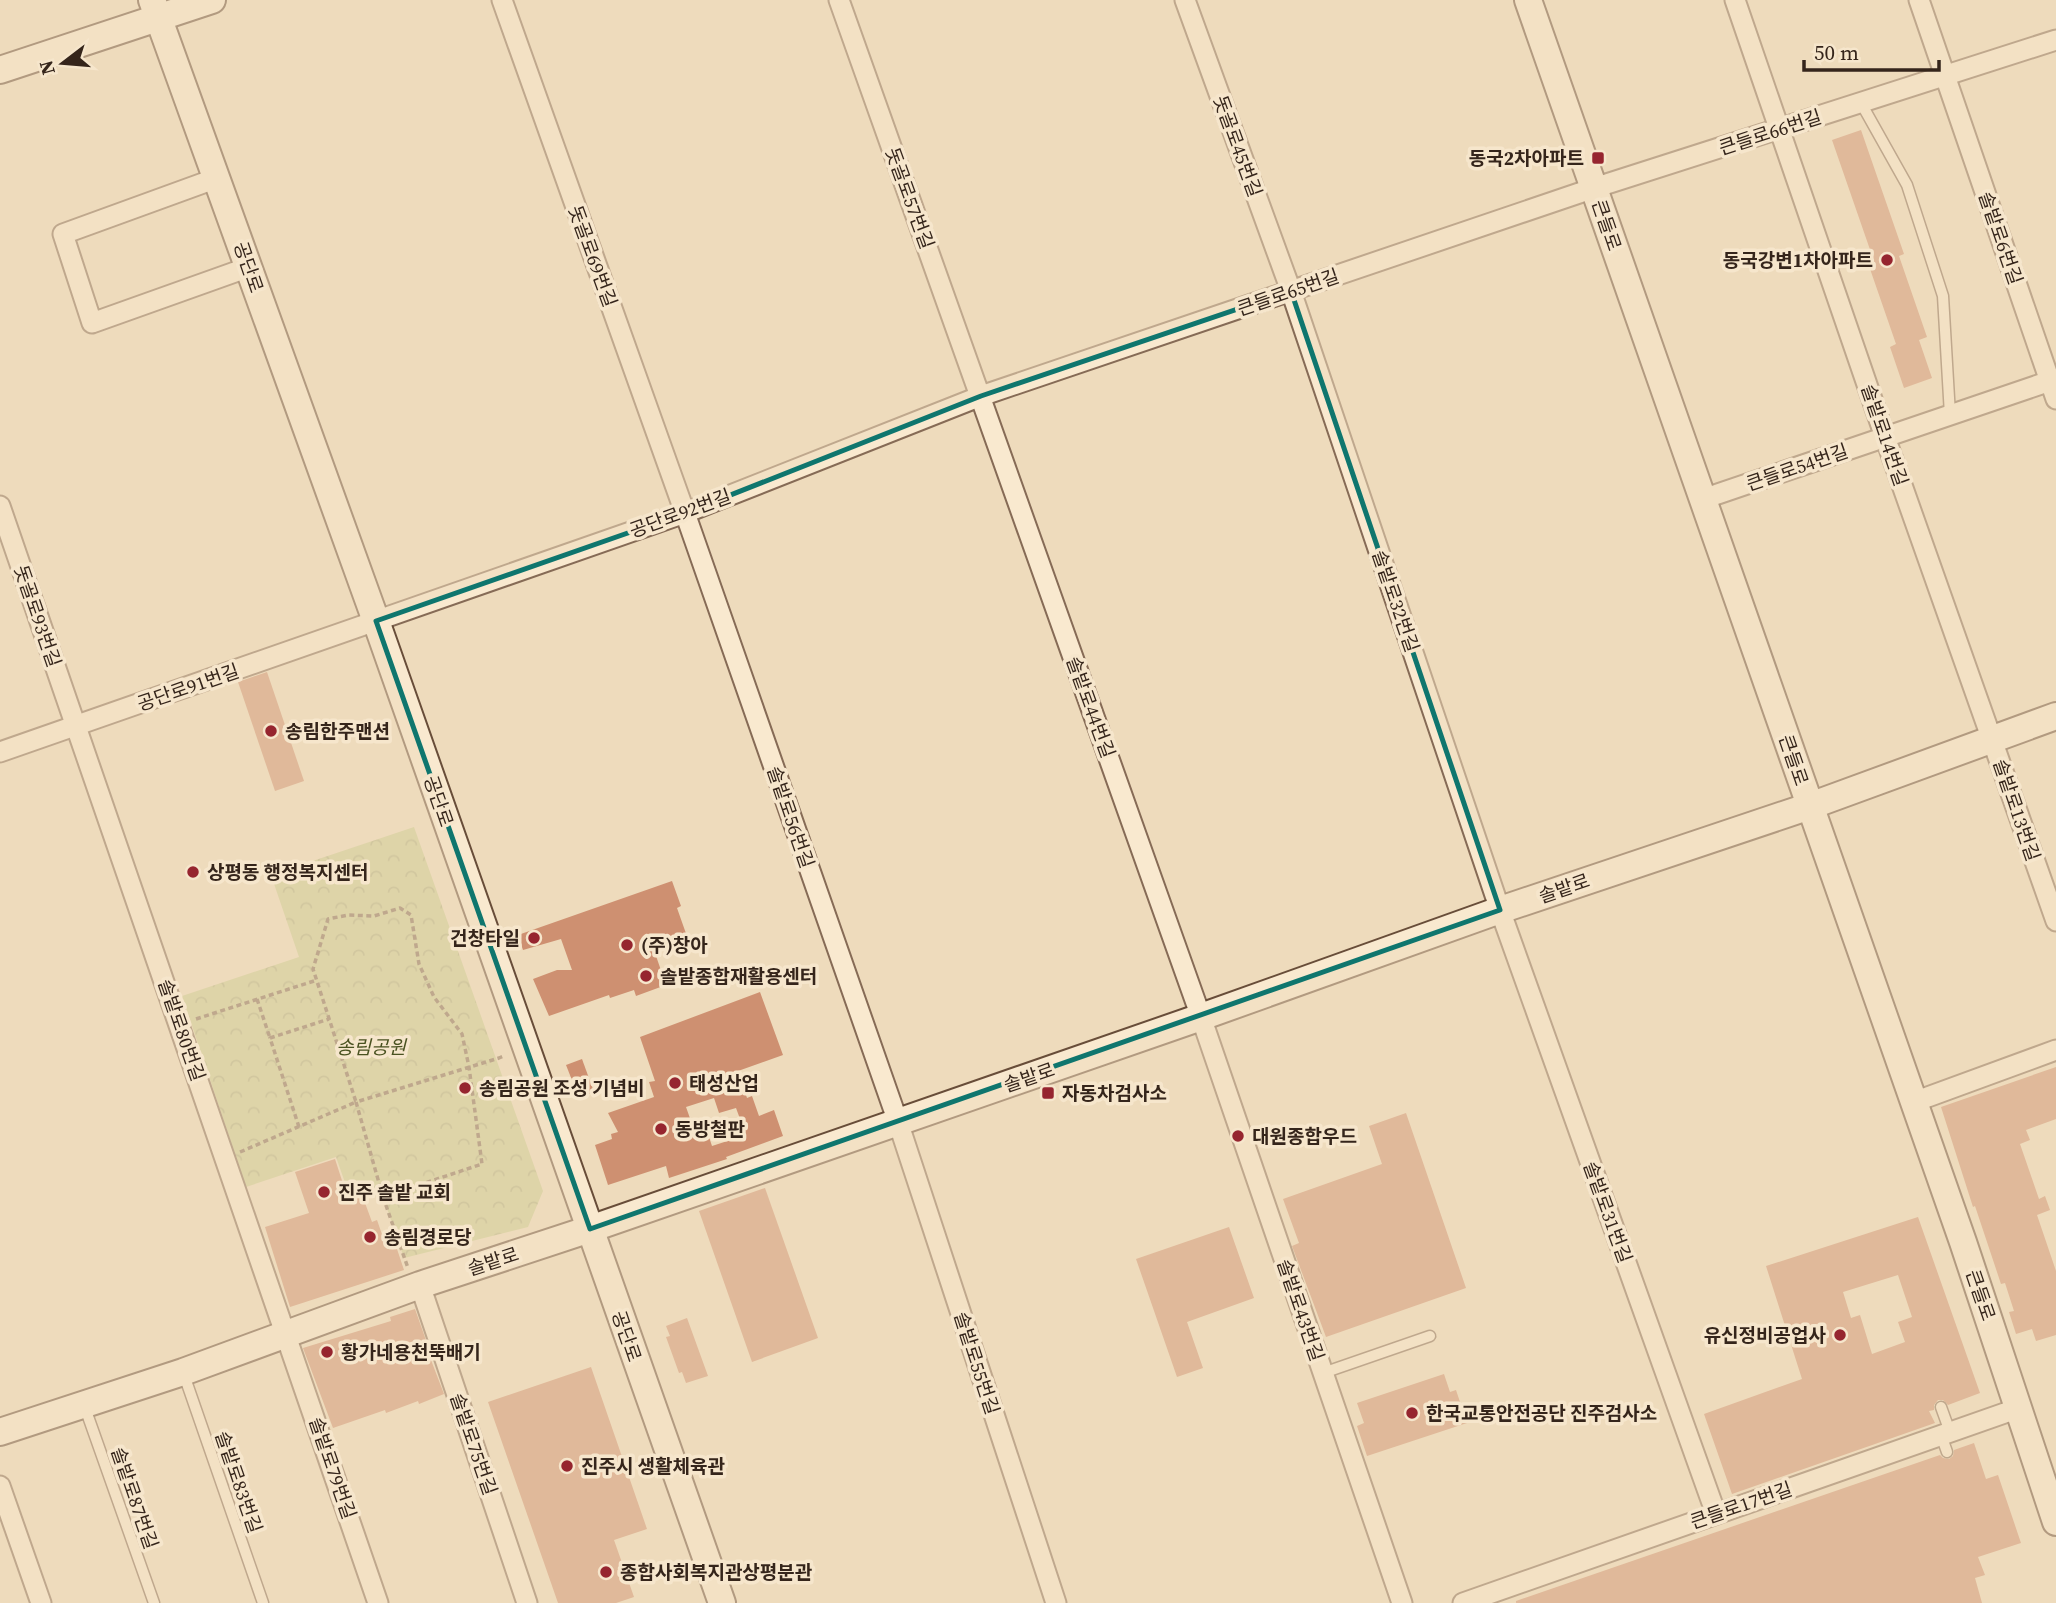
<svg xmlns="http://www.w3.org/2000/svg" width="2056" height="1603" viewBox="0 0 2056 1603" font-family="'Source Serif 4','Noto Sans KR',serif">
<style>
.park{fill:url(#park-crowns)}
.building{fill:#ce9071;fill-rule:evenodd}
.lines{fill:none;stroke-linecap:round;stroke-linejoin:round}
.lane-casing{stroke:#866b56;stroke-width:13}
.street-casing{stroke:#866b56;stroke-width:23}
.secondary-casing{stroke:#684d39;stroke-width:30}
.path{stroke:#866b56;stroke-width:3.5;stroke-dasharray:5 3.5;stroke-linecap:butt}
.lane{stroke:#f9e9cf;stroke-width:10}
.street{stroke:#f9e9cf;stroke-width:19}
.secondary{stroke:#f9e9cf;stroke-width:26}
.marked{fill:none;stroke:#0f766e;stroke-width:5;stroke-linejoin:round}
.poi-dot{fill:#96252f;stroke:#f6e6cc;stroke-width:2.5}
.labels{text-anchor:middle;stroke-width:7;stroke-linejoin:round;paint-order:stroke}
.street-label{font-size:19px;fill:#35251b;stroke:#f6e6cc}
.poi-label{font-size:19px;font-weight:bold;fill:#35251b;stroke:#f6e6cc;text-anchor:start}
.park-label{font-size:19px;font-style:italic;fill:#4a5221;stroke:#f6e6cc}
</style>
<defs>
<pattern id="park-crowns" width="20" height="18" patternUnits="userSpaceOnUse" patternTransform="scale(1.75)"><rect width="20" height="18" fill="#cacc91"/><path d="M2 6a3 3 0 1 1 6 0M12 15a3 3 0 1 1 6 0" fill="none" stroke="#aeaf7c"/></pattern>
</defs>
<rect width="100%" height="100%" fill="#eedbbc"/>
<path class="park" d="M414,827L543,1191L528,1227L404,1258L383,1197L372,1196L363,1189L349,1194L336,1157L246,1187L182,996L299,957L271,875Z"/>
<g class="building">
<path d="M1861,130L1904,254L1899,256L1927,337L1919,340L1932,378L1904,388L1890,347L1896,344L1869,266L1875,264L1832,140Z"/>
<path d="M267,672L304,781L275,791L238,682Z"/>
<path d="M672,881L681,906L677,908L689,942L655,953L666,985L636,996L634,990L610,998L609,995L549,1016L533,979L557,970H572L561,939L523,950L518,935Z"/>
<path d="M760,992L783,1055L738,1071L747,1098L752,1096L759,1116L774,1110L783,1136L726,1157L727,1159L669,1178L666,1166L608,1185L595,1145L612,1139L611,1134L618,1132L608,1113L654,1097L649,1082L655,1081L640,1037ZM714,1098L719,1113L736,1108L746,1135L712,1146L709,1137L698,1141L686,1107Z"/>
<path d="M582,1059L594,1092L579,1098L566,1065Z"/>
<path d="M2056,1067V1119L2026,1130L2030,1140L2020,1144L2039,1199L2045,1196L2050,1210L2037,1215L2056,1271V1335L2036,1341L2032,1329L2016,1334L2009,1312L2014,1311L2005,1283L2001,1284L1975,1206L1973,1207L1941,1107Z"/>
<path d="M1406,1113L1466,1288L1326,1337L1292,1246L1299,1243L1283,1199L1382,1164L1369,1126Z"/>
<path d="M335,1159L347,1196L361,1192L372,1222L377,1220L387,1249L396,1246L404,1270L290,1307L265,1227L309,1213L295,1172Z"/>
<path d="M765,1188L818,1338L752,1362L699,1211Z"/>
<path d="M1918,1217L1980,1393L1948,1405L1943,1400H1938L1934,1405V1410L1929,1411L1935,1423L1732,1494L1704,1414L1802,1379L1766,1266ZM1898,1275L1912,1317L1898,1322L1905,1342L1872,1354L1860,1315L1851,1318L1843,1292Z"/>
<path d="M1229,1227L1254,1298L1187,1322L1203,1368L1177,1377L1136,1259Z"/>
<path d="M415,1309L428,1346L426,1347L444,1394L419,1404L418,1401L386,1413L385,1410L333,1428L303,1348L391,1321L390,1317Z"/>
<path d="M687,1318L708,1376L686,1383L682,1372L679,1373L666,1337L670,1336L666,1326Z"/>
<path d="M591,1367L647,1529L614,1540L634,1597L616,1603H558L488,1402Z"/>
<path d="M1444,1374L1450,1392L1456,1390L1467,1423L1367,1456L1357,1426L1364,1423L1357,1403Z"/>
<path d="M1974,1443L1986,1479L1998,1475L2021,1543L1978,1557L1985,1575L1975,1578L1982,1603H1516V1601L1940,1455L1943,1458L1949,1459L1953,1456L1954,1450Z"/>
</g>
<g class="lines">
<defs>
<g id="lane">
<path d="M1861,103L1907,185L1943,296L1950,415"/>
<path d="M183,1372L263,1603"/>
<path d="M1323,1373L1430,1336"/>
<path d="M84,1405L154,1603"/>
<path d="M1941,1407L1950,1432"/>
<path d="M1941,1435L1947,1452"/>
</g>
<g id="street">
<path d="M502,0L685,513L898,1122L1056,1603"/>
<path d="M839,0L1201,1017L1402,1603"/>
<path d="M1185,0L1291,291L1500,910L1716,1514"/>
<path d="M1735,0L1885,437L2056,921"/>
<path d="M1919,0L2056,399"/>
<path d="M217,178L63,234L92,323L249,267"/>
<path d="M1703,499L2056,379"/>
<path d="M0,506L378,1603"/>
<path d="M0,752L685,513L981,396L1594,188L2056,40"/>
<path d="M1914,1102L2056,1050"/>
<path d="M420,1285L527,1603"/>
<path d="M0,1486L41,1603"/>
<path d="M1463,1603L2019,1408"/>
</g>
<g id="secondary">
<path d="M152,0L376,621L722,1603"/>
<path d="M1528,0L1963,1242L2056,1522"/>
<path d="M0,70L212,0"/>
<path d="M0,1432L183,1372L420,1285L590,1229L1201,1017L1500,910L1810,806L2056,716"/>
</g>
</defs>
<use href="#lane" class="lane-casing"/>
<use href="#street" class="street-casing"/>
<use href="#secondary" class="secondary-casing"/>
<g class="path">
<path d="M257,999L270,1038"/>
<path d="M196,1019L317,980"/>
<path d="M299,1127L270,1038L329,1019"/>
<path d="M240,1152L356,1102L313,969L328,919L348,915L374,916L400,908L411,915L419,964L434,997L462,1034L469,1067L482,1164L383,1197L356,1102L499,1058L504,1056"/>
<path d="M383,1197L408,1268"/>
</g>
<use href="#lane" class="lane"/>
<use href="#street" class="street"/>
<use href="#secondary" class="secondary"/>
</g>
<path d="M0 0H2056V1603H0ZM1291,291L1500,910L590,1229L376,621L685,513L981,396Z" fill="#eedbbc" fill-opacity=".55" fill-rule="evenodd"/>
<path class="marked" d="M1291,291L1500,910L590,1229L376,621L685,513L981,396Z"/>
<g class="poi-dot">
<rect x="1591" y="151" width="14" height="14" rx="3.5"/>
<circle cx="1887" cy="260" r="7"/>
<circle cx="271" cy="731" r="7"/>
<circle cx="193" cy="872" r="7"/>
<circle cx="534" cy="938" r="7"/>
<circle cx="627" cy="945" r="7"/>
<circle cx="646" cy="976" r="7"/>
<circle cx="675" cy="1083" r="7"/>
<circle cx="465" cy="1088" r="7"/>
<rect x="1041" y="1086" width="14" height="14" rx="3.5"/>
<circle cx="661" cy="1129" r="7"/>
<circle cx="1238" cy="1136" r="7"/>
<circle cx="324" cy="1192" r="7"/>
<circle cx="370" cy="1237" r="7"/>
<circle cx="1840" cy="1335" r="7"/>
<circle cx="327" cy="1352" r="7"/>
<circle cx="1412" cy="1413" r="7"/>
<circle cx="567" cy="1466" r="7"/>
<circle cx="606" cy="1572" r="7"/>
</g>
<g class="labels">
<g class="street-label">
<text transform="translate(1770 132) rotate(-18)" y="7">큰들로66번길</text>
<text transform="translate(1238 146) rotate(70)" y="7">돗골로45번길</text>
<text transform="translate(910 198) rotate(70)" y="7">돗골로57번길</text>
<text transform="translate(1607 225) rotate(71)" y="7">큰들로</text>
<text transform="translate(2001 238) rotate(71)" y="7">솔밭로6번길</text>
<text transform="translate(593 256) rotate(70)" y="7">돗골로69번길</text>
<text transform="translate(249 267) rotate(71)" y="7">공단로</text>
<text transform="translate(1288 292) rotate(-19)" y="7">큰들로65번길</text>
<text transform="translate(1885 435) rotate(71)" y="7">솔밭로14번길</text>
<text transform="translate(1797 467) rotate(-19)" y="7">큰들로54번길</text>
<text transform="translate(680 513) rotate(-20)" y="7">공단로92번길</text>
<text transform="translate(1396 601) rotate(71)" y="7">솔밭로32번길</text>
<text transform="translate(38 616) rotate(71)" y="7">돗골로93번길</text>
<text transform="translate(188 687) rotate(-19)" y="7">공단로91번길</text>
<text transform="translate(1091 707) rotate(70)" y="7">솔밭로44번길</text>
<text transform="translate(1794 760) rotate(71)" y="7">큰들로</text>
<text transform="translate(439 801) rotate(71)" y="7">공단로</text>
<text transform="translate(2017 810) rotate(71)" y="7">솔밭로13번길</text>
<text transform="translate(791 817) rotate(71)" y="7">솔밭로56번길</text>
<text transform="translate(1564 888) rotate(-19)" y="7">솔밭로</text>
<text transform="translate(182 1030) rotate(71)" y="7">솔밭로80번길</text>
<text transform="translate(1029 1077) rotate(-19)" y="7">솔밭로</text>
<text transform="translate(1608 1212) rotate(70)" y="7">솔밭로31번길</text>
<text transform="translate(493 1261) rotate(-18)" y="7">솔밭로</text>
<text transform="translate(1981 1295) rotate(71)" y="7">큰들로</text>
<text transform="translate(1301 1310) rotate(71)" y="7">솔밭로43번길</text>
<text transform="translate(627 1336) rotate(71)" y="7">공단로</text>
<text transform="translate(977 1363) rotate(72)" y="7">솔밭로55번길</text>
<text transform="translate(474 1444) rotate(71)" y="7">솔밭로75번길</text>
<text transform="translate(333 1468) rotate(71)" y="7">솔밭로79번길</text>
<text transform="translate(239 1482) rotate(71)" y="7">솔밭로83번길</text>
<text transform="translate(135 1498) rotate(71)" y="7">솔밭로87번길</text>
<text transform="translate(1741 1505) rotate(-19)" y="7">큰들로17번길</text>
</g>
<g class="poi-label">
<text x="1584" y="165" text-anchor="end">동국2차아파트</text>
<text x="1873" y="267" text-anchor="end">동국강변1차아파트</text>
<text x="285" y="738">송림한주맨션</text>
<text x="207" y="879">상평동 행정복지센터</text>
<text x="520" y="945" text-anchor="end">건창타일</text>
<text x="641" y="952">(주)창아</text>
<text x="660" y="983">솔밭종합재활용센터</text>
<text x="689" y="1090">태성산업</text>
<text x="479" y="1095">송림공원 조성 기념비</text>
<text x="1062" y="1100">자동차검사소</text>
<text x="675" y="1136">동방철판</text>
<text x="1252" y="1143">대원종합우드</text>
<text x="338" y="1199">진주 솔밭 교회</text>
<text x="384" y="1244">송림경로당</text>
<text x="1826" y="1342" text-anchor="end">유신정비공업사</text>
<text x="341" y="1359">황가네용천뚝배기</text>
<text x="1426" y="1420">한국교통안전공단 진주검사소</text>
<text x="581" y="1473">진주시 생활체육관</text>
<text x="620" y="1579">종합사회복지관상평분관</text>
</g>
<g class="park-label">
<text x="371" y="1054">송림공원</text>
</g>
</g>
<g transform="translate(63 63) rotate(254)" stroke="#f6e6cc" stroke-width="5" paint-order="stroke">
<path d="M0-5L12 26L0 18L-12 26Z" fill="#35251b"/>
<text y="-10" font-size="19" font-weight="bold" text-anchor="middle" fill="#35251b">N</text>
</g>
<path d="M1804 60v10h135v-10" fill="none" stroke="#35251b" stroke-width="3.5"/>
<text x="1814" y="60" font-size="21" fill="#35251b" stroke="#f6e6cc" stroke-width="5" paint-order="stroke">50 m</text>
</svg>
